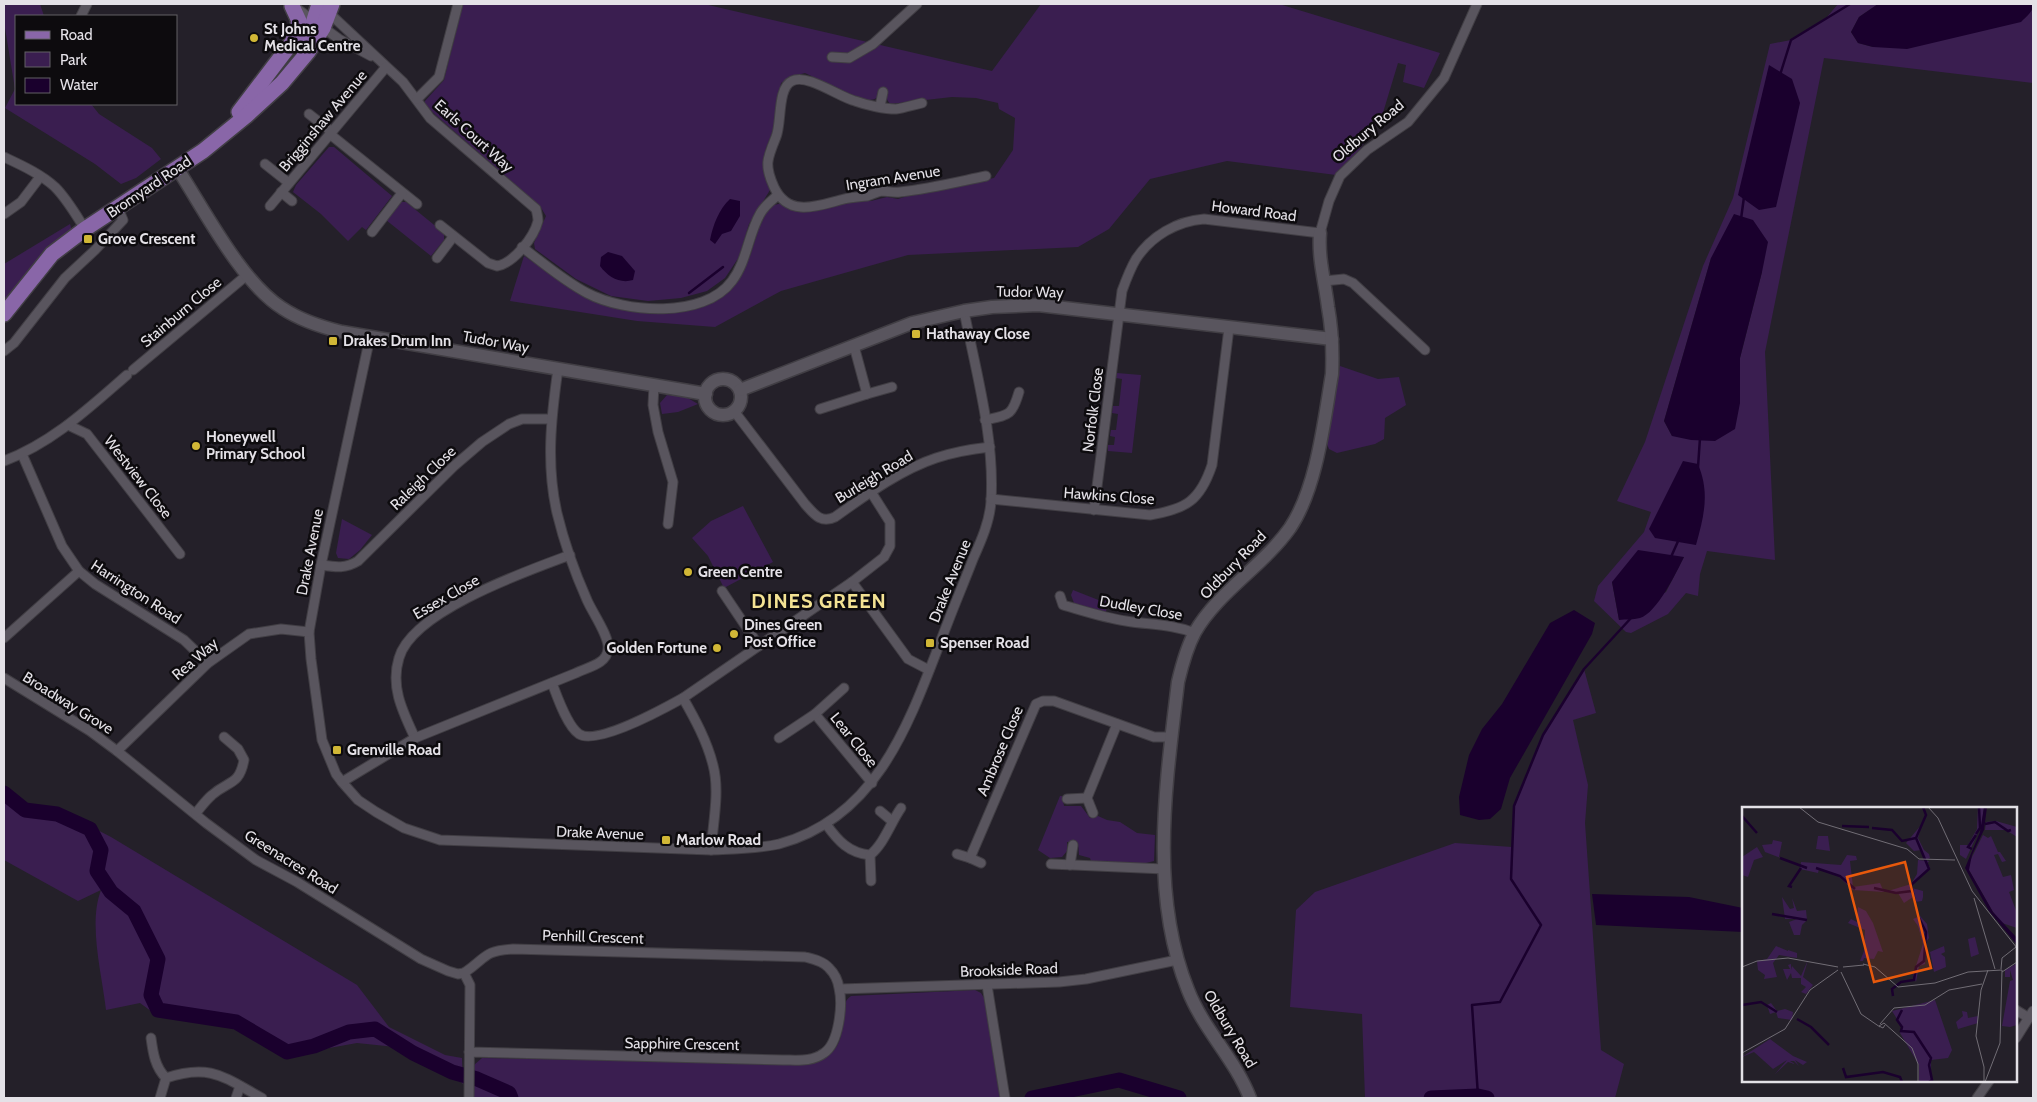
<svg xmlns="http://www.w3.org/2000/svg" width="2037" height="1102" viewBox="0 0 2037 1102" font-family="Cabin,sans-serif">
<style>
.green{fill:#3a1e50;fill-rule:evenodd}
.water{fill:#1a002d}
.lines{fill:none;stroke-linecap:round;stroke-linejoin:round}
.stream{stroke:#1a002d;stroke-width:2.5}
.river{stroke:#1a002d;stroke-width:15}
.street-casing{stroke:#413e44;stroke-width:11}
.secondary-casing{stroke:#413e44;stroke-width:15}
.primary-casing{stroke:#413e44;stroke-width:18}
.street{stroke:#59555e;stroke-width:9}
.secondary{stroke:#59555e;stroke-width:12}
.primary{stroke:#8966a8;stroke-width:15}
.poi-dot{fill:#d1b736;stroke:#0d0b0e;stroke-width:2}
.labels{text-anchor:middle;stroke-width:5;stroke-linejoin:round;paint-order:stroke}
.poi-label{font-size:15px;font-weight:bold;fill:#e4e1e7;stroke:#0d0b0e;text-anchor:start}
.street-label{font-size:15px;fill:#e4e1e7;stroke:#0d0b0e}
.district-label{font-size:20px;font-weight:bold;letter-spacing:1px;fill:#f3e293;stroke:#0d0b0e}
.inset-river{fill:none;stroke:#1a002d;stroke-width:2.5}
.inset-road{fill:none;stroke:#716d75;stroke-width:1}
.view{fill:#e8590c;fill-opacity:0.15;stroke:#e8590c;stroke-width:2.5}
.inset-edge{fill:none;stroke:#e4e1e7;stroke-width:2.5}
</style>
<rect width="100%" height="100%" fill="#242029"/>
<g class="green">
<path d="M4,4H40L44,16H16V104H91L99,114L152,148L161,159L136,178L121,184L95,164L5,108L15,89L4,22Z"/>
<path d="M463,4H704L992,71L1041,4H1279L1440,53L1424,88L1403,82L1406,65L1398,63L1382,116L1360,149L1336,175L1227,161L1150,179L1109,229L1078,247L908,255L781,291L715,327L637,321L510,301L524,256L579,292L626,308L707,304L725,295L736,283L750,256L759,228L767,211L774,205L783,203L808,210L830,207L851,200L871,201L887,197L898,199L920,192L994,178L1013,150L1015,118L999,109L998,103L976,98L952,97L890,104L886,98L878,97C864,109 821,80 805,73L790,77L781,83L774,128L766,148L763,165L770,184V190L749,224L739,257L725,278L707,291L681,298L648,301L611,296L576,279L535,249L534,243L546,216L540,206L424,105L425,101L444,80Z"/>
<path d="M1838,4H1878L1859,17L1851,32L1858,43L1873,47L2033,10V6V83L1824,58L1765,352L1775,560L1707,551L1700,574L1698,596L1686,593L1668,614L1631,633L1626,632L1594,601L1598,586L1644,532L1651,512L1617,501L1645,442L1703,266L1733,198L1770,44L1791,40L1827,17ZM1711,258L1762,272L1740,358V403L1672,436L1664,421ZM1684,557L1666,592L1619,620L1612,582Z"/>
<path d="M329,147H334L392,196L366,230L362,227L348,241L321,214L293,192L296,185Z"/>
<path d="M401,202H406L444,233V240L431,256L386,220Z"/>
<path d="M70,224L72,231L4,309V264Z"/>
<path d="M1340,366L1378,379L1399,377L1406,405L1385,418L1384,439L1375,444L1337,453L1329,449L1327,444Z"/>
<path d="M1117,373L1141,375L1132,453L1108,451V445H1114L1115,437L1110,436L1111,430H1116L1118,414L1112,413L1113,406H1119L1122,379L1116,378Z"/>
<path d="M667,395L686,397L698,404L678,412L662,414L660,403Z"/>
<path d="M743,506L773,562L724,588L708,556L692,538L711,521Z"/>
<path d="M342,519L372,535L360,550L349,559L338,558L336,553Z"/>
<path d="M1073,590L1101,601L1104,598L1107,602L1106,613L1074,603L1071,595Z"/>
<path d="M1584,669L1596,713L1573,720L1588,785L1585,823L1601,1050L1624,1064L1615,1098H1365L1362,1014L1290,1007L1296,910L1315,892L1455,843L1512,847L1514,806L1543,735Z"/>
<path d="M4,793L25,810L57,809L111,837L357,985L389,1027L445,1055L462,1058L463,1084L452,1072L405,1048L357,1043L285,1056L233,1026L207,1020L155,1014L140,1003L106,1010C102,974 88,924 101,890L78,901L4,860Z"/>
<path d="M1060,796H1062L1064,806H1081L1090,818L1098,816L1107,820L1120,822L1137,833L1155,835L1154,861L1142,864L1091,861L1090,858L1079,855L1078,843L1067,842V851L1062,857L1050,858L1038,850Z"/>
<path d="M975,990L981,993L984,998L1002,1098H473L474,1065L482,1058L813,1064C860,1046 831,1009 851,996Z"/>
</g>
<g class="water">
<path d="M1878,4H2033C2033,12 2027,16 2021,22L1907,49L1873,47L1858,43L1851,32L1859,17Z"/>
<path d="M1769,65L1792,79L1800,103L1776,207L1759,210L1738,195Z"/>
<path d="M730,199L740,201V216L731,231L722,234L715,244L710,240C713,225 719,209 730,199Z"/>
<path d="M1734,214L1753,220L1768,242L1762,272L1740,358V403L1735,429L1715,441L1691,440L1672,436L1664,421L1711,258Z"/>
<path d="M608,252L622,256L635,271L633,280C620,284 608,277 600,266L601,257Z"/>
<path d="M1683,461L1698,464C1710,493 1704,516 1696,545L1655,538L1649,529Z"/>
<path d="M1638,550L1684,557C1676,573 1657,613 1640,618C1633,620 1626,619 1619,620L1612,582Z"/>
<path d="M1574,610L1595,623L1592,634L1510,778L1501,809L1490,819L1479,820L1460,815L1459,797L1469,755L1482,729L1502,704L1550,623Z"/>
<path d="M1592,894L1689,897L1743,908V932L1596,925Z"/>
</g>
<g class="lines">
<g class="stream">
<path d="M1780,75L1791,40L1850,4"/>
<path d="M1741,219L1744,197"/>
<path d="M689,293L723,267"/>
<path d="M1698,467L1700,438"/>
<path d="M1671,557L1679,539"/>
<path d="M1478,1096L1472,1005L1500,1002L1541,925L1511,879L1514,806L1543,735L1584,669L1632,617"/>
</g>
<g class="river">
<path d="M4,793L25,810L57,814L90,829L101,850L97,871L111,892L134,911L158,959L151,995L158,1010L236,1022L287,1052L314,1046L349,1032L375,1029L413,1053L452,1072L477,1079L509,1093L511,1098"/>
<path d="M1032,1098L1119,1080L1179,1098"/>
<path d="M1431,1098L1478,1096L1487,1098"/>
</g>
<defs>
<g id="street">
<path d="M296,8L339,39L371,56"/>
<path d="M327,11L403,82L430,118L536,209C537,213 538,217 538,221C534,237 514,263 497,266L488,263L440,225"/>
<path d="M81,16L87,4"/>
<path d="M832,57L849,58L873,44L917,4"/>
<path d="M417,99L439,77L458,4"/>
<path d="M922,103C913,105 904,108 896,109C884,109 866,105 855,101C839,97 807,73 792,81C777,88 782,123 776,137C767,159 764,165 774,187C789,219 820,205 844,199C852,197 859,197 867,196C872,195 876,192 881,191C887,191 894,193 900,192C929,189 957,182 986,176"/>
<path d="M880,106L883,92"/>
<path d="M309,114L332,132"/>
<path d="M331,135L417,204"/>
<path d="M4,157C21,165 41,174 55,187C67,199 76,215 85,229"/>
<path d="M265,164L289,183"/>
<path d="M281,192L292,201"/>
<path d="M270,206L386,67"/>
<path d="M4,214L21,202L40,177"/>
<path d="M372,232L402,193"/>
<path d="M522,247C543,263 564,281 587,293C625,313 704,319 732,281C747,261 748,235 760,214C764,206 771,201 778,195"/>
<path d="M437,258L453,237"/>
<path d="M1324,281L1344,279L1353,283L1425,350"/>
<path d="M370,337L321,565L309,632L311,659L322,740L336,774L342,782L358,800L376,812L404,828L440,840L711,850C733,849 757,849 779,844C883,816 913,711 948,622C956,601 965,580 973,559C981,541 990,521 991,501C995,439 976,372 964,311"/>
<path d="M854,346L867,394L892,387"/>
<path d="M4,351L14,343L65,278L95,250L123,220L118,208"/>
<path d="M133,370L247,275"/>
<path d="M654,385L653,405L658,432L673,482L668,524"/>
<path d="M820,409L867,394"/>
<path d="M734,411L805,504C814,514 821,524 835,517C866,495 900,470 936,458C954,452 972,449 990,447"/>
<path d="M985,420C1009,415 1012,416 1019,392"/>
<path d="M68,425L87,434L180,554"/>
<path d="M22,454L62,546L79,571L95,584L184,640L208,663"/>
<path d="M4,461C52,443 89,408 127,375"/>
<path d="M991,499L1150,515C1186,509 1200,501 1212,465L1229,328"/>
<path d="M1094,510L1122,291C1126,280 1130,269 1136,259C1151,236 1177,221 1204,219L1320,233L1329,201L1340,176L1367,150L1408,122L1444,78L1477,4"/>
<path d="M321,565C335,567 345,569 358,561L454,466L482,442L509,424L522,419H551"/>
<path d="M852,582L908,659L929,670"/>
<path d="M722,591L759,646"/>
<path d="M1060,596L1063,605C1084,611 1105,618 1126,621C1150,625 1172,624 1195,633"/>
<path d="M4,638L79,571"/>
<path d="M4,678L90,731L117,751L206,823L256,860L297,882L421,959L448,971L458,974L464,973"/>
<path d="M552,683C557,696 567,726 579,734C597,746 665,708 683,698L852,582L884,557L890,546V522L871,492"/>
<path d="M844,688L815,714L872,783"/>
<path d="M683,698C695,719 707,741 713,765C720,791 713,823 711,850"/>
<path d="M415,738C403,712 390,687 399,658C412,611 527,571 570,555"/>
<path d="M779,738L815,714"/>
<path d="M117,751L208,663L249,634L281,629L309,632"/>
<path d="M342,782L415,738L576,673C588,667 607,664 608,649C610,637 592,612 587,600C575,573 564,542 557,513C546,465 551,418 558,369"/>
<path d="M1067,799L1087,798"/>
<path d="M880,811L892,821"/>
<path d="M196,813C201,807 206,800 212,795C229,780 239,786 244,760L238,749L224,737"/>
<path d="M1093,813L1087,798L1117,724"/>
<path d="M826,824C838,841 849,853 870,855C884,844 891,822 901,808"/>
<path d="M957,854L970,858"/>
<path d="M870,855L871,881"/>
<path d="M981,863L970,858L1036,704L1043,701H1054L1154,737H1171"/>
<path d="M1051,864L1164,869"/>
<path d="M1070,865L1073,845"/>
<path d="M987,985L1005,1098"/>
<path d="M840,989L1059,982L1086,979L1177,960"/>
<path d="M2016,1010L2029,1018"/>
<path d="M151,1038C153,1053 155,1067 166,1078"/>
<path d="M2016,1038L2033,1011"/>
<path d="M469,1052L783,1060C798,1060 812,1062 824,1053C839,1043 843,1005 839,988C838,981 834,973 829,968C823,961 813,959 805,957L513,949C482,951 487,958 464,973L470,985L469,1098"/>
<path d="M160,1098L166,1078C211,1063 225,1078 262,1098"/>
<path d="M236,1098L240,1086"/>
<path d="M1977,1098L1989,1081"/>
</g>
<g id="secondary">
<path d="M177,168C204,209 241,282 282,308C300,320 321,327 342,332L706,394"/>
<circle cx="723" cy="397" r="18"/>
<path d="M740,390L912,323L964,311L992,307L1038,305L1332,339"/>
<path d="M1250,1098C1235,1059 1203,1029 1188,990C1149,893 1166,783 1178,682C1182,665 1187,647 1195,632C1218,592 1263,566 1290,528C1317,488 1324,421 1332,374C1333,351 1332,329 1328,307C1325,282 1318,259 1320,233"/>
</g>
<g id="primary">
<path d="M304,42L310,33L319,4"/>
<path d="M239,112L293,41L299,21L292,6"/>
<path d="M4,314L52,254L85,229L203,151L246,116L282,83L308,52L323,28L332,4"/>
</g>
</defs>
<use href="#street" class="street-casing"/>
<use href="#secondary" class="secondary-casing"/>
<use href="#primary" class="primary-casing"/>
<use href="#street" class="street"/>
<use href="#secondary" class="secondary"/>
<use href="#primary" class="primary"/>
</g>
<g class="poi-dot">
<circle cx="254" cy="38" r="5"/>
<rect x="83" y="234" width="10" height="10" rx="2.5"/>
<rect x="911" y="329" width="10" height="10" rx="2.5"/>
<rect x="328" y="336" width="10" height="10" rx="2.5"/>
<circle cx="196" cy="446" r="5"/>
<circle cx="688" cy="572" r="5"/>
<circle cx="734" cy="634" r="5"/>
<rect x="925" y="638" width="10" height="10" rx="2.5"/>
<circle cx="717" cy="648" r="5"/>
<rect x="332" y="745" width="10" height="10" rx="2.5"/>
<rect x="661" y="835" width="10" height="10" rx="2.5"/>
</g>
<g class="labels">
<g class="poi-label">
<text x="264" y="34">St Johns<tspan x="264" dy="17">Medical Centre</tspan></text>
<text x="98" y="244">Grove Crescent</text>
<text x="926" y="339">Hathaway Close</text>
<text x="343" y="346">Drakes Drum Inn</text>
<text x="206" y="442">Honeywell<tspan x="206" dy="17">Primary School</tspan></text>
<text x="698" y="577">Green Centre</text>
<text x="744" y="630">Dines Green<tspan x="744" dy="17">Post Office</tspan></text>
<text x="940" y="648">Spenser Road</text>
<text x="707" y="653" text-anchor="end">Golden Fortune</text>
<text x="347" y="755">Grenville Road</text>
<text x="676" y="845">Marlow Road</text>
</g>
<g class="street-label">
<text transform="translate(323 121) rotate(-50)" y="5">Brigginshaw Avenue</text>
<text transform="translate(1368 131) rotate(-40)" y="5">Oldbury Road</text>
<text transform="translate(474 136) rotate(42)" y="5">Earls Court Way</text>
<text transform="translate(893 178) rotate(-9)" y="5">Ingram Avenue</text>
<text transform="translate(149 187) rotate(-34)" y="5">Bromyard Road</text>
<text transform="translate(1254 211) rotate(7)" y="5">Howard Road</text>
<text transform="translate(1030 292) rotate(1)" y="5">Tudor Way</text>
<text transform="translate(181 312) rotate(-40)" y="5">Stainburn Close</text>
<text transform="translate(496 342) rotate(10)" y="5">Tudor Way</text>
<text transform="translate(1093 410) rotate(-83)" y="5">Norfolk Close</text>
<text transform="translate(138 477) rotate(52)" y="5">Westview Close</text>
<text transform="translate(874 477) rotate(-31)" y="5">Burleigh Road</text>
<text transform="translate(423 478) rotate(-44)" y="5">Raleigh Close</text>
<text transform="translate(1109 496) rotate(4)" y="5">Hawkins Close</text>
<text transform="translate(310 552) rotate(-79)" y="5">Drake Avenue</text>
<text transform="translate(1233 565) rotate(-46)" y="5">Oldbury Road</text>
<text transform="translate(950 581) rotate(-68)" y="5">Drake Avenue</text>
<text transform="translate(136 592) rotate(33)" y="5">Harrington Road</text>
<text transform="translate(446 597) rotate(-30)" y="5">Essex Close</text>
<text transform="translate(1141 608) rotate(10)" y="5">Dudley Close</text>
<text transform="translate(195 659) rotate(-41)" y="5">Rea Way</text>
<text transform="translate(68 703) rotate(32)" y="5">Broadway Grove</text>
<text transform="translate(854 740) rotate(51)" y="5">Lear Close</text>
<text transform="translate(1000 751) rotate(-67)" y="5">Ambrose Close</text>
<text transform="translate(600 833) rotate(2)" y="5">Drake Avenue</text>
<text transform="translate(291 862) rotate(32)" y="5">Greenacres Road</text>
<text transform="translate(593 937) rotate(2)" y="5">Penhill Crescent</text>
<text transform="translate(1009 970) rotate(-2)" y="5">Brookside Road</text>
<text transform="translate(1230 1029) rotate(59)" y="5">Oldbury Road</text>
<text transform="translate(682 1044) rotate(1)" y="5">Sapphire Crescent</text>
</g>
<g class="district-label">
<text x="819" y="608">DINES GREEN</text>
</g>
</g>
<g transform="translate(1742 807)">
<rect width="275" height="275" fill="#242029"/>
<path d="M236,0H242L240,17L224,52L218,48V38H226L235,22ZM254,14L275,20V30L264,23H243L244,15ZM180,17L176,31L182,43L187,47L188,51L184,53L179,43L172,44L164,36ZM241,28L246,31L249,29L256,45H258L264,54L260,55L256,47L252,48L261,70L269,68L272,83L267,85L275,106V121L260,116L251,105L227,63V56ZM76,29H86L88,44L74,42ZM31,33L40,35L37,50L41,52L23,45L20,38L30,37ZM15,40L21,50L12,53L6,70L0,68V50ZM105,48L114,49L115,53L108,54L111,80L138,76L142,85L111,83L94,67L77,62L76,66L58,62L59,55L99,58ZM176,53L187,54L185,57L188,60L169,78L170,81L181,84V90L180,94L173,95L171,90L162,96L156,86L146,84L169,77L175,67ZM40,90L48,102L52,101L50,91L55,104L64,103L65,113L60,118L58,128H52L47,115L55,112H43ZM116,100L124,104L131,116L141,145L136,144L132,152L122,151L121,154H118L122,144L123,123L106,116L109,112L115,115ZM178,109L185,117L187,131L182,138L183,157L177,159L174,175L171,168L181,137L176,119L171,112ZM233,130L237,147L229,150L226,132ZM34,139L46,144V148V143L55,146V151L37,148L31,156L35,170L22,172L23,168L16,163L15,154L25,152ZM202,139L203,145L199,147L203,150L204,160L192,165L188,145ZM66,153L61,170L71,178L64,187L59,185L64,180L59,177V171H50L49,166L45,173L41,162H48L46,158L49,157V163L50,159L59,169ZM274,157L275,218L268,220L260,219L268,174L271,173L268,163V170H263V163ZM193,193L210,243L206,251L189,253V275H177V258L158,226L160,220L150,204ZM29,196L35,204L43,202L51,205L50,213L36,211L34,205L28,207L25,198ZM220,204L225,205L226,211L236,209V216L216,222L214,215L221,209ZM28,232L51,249L65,255L61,258L53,253L57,259L52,254H48L53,257L46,255L33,267L45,253L31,262L12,245L0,250Z" fill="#3a1e50"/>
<path d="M242,0H245L242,23L230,48L227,63L251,105L275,131V138L247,104L223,61L238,25Z" fill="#1a002d"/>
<path class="inset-river" d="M0,9L15,26M243,17L253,15L266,24L269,23M100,19L127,20M130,21L150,23L160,34L174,31M234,27L238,21L237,0M230,42L226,40L234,28M38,51L65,61M74,61L98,69L113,82M50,80L47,79L59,61M132,81L154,86L170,84M173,95L169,78L187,62L174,31L184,8L181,0M30,107L65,113M151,189L150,182L159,175L172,173L174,160L182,154L184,125L176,109M0,198L19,195L35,205M160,203L155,213L160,220L159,224L172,225L189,251L187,258L190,273L187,275M55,212L69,220L87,238M101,261L104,270L141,265L158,270L160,275"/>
<path class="inset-road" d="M57,0L76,15L165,42L177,52L213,53M186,0L196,11L230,84L275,141M232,91L253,162M121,157L133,160L156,180L193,176L226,165L260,163M0,160L15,154L46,151L96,160M101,160L122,158M259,162L260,151L274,140M99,165L119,207L138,220M260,165L275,155M138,217L152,201L183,198L207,183L240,177M143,218L141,221L137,219L142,216L170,241L176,257V275M0,246L43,222L68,183L96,163M242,275V260L234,229L239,183L246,163M243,275L258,236L260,163"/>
<path class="view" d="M163,55L189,161L132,175L105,70Z"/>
<rect width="275" height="275" class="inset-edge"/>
</g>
<rect width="2037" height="1102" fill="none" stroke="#e4e1e7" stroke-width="10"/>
<rect x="15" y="15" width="162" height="90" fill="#0d0b0e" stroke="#636165"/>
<rect x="25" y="31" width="25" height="8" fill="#8966a8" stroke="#636165"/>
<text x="60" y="40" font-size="15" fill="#e4e1e7">Road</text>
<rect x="25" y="52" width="25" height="15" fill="#3a1e50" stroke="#636165"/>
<text x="60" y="65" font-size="15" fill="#e4e1e7">Park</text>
<rect x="25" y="78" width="25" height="15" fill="#1a002d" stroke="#636165"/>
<text x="60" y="90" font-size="15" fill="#e4e1e7">Water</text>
</svg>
